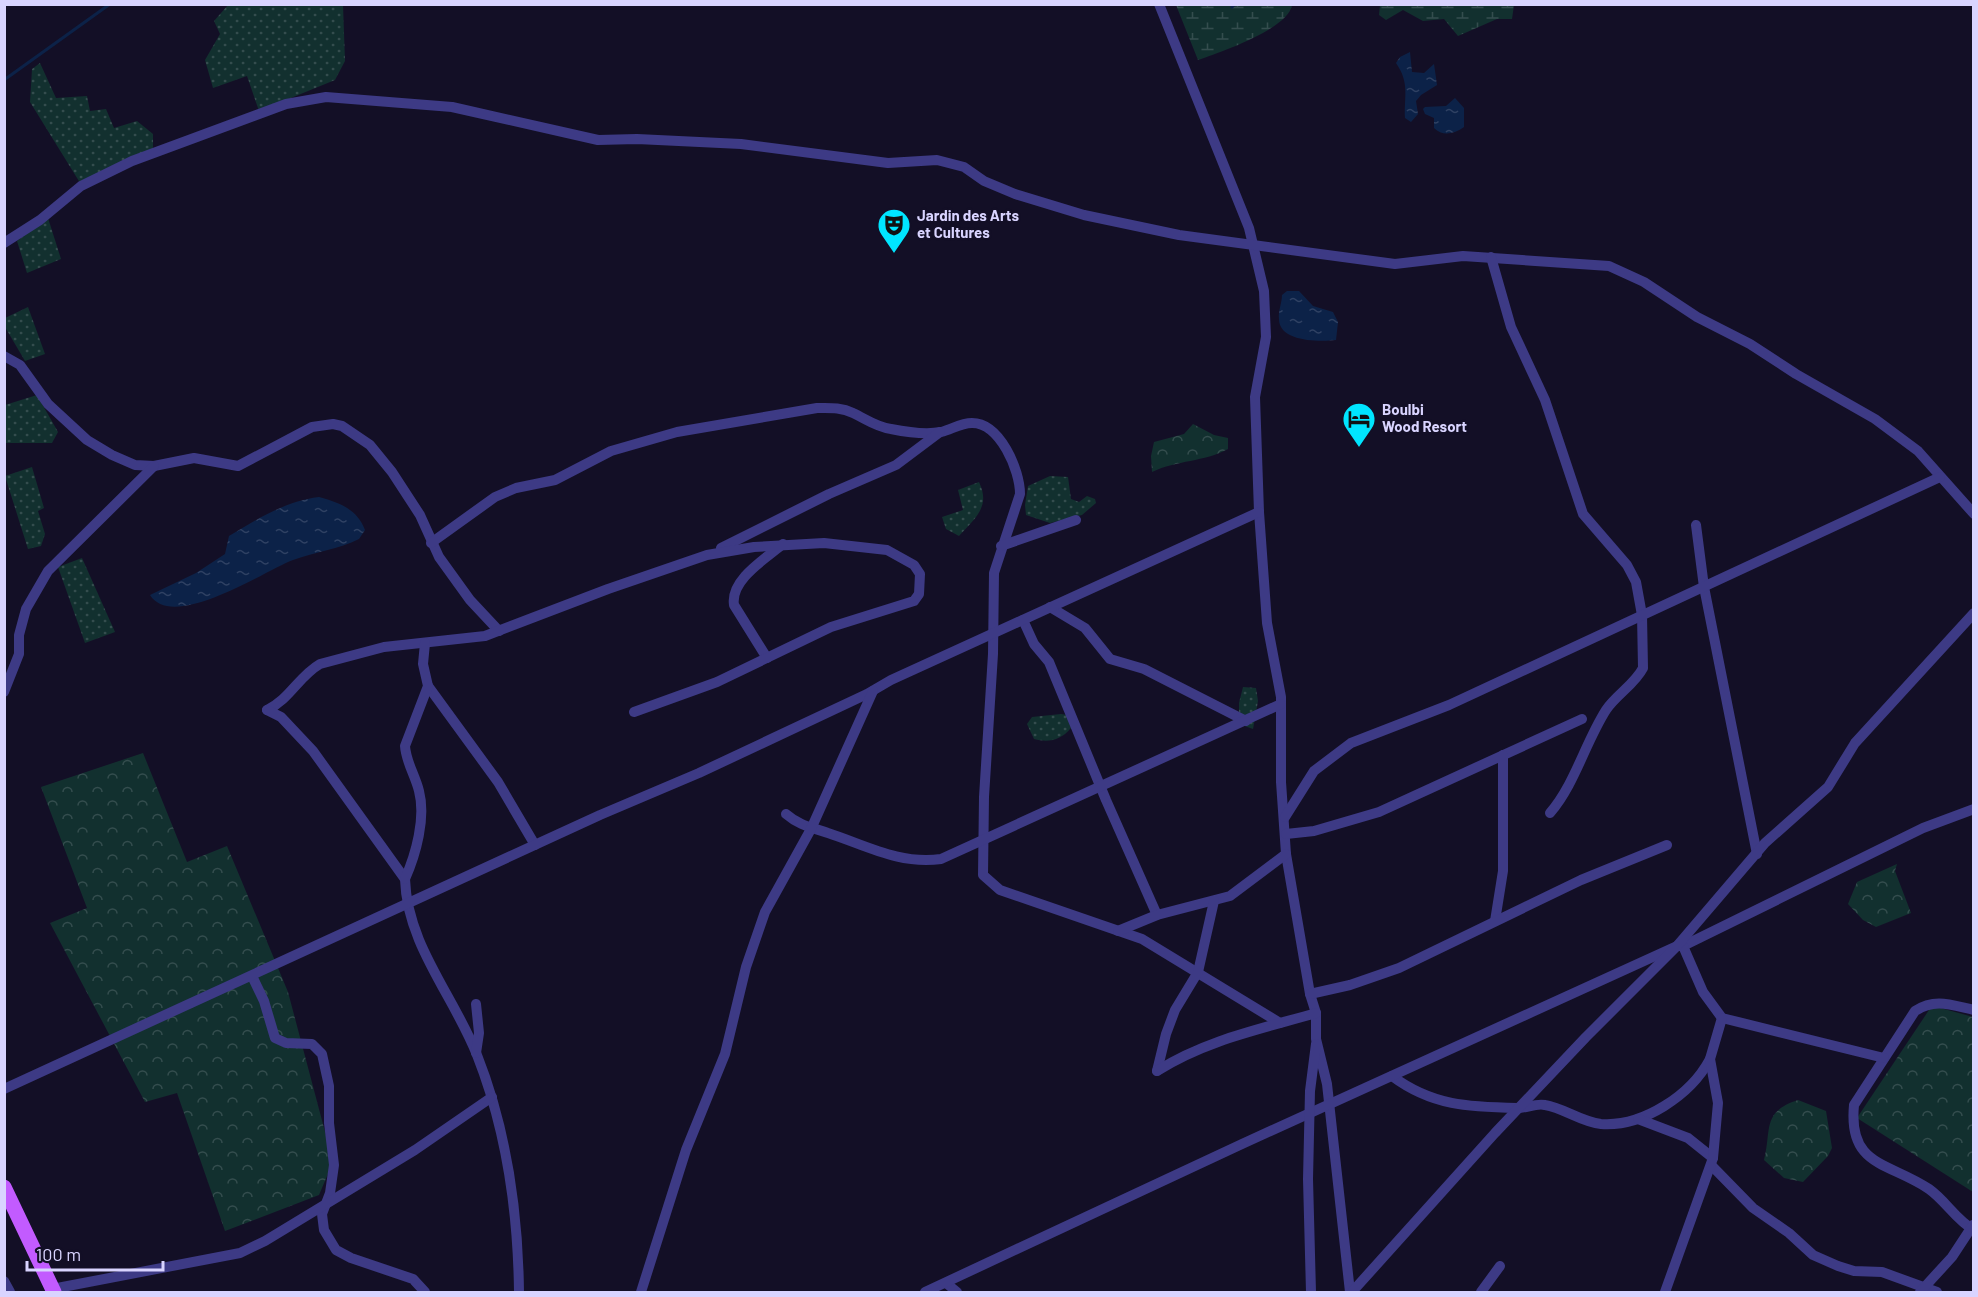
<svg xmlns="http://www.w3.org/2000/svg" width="1978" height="1297" viewBox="0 0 1978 1297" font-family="Barlow,sans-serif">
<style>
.grass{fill:url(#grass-dots)}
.forest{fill:url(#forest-crowns)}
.wetland{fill:url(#wetland-marsh)}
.water{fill:url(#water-ripples)}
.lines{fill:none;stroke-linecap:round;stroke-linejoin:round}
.stream{stroke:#0c2248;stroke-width:3}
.street{stroke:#3d3a85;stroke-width:10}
.primary{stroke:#c25bff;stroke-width:15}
.labels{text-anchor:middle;stroke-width:4.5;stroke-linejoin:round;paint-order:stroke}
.poi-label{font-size:15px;font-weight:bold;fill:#d9d4ff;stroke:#130f26;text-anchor:start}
</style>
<defs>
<pattern id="grass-dots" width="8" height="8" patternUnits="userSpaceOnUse" patternTransform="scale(1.5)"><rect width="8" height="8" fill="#12302f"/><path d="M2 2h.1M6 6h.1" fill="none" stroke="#344d4e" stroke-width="1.8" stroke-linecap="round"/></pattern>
<pattern id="forest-crowns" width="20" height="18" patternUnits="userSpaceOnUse" patternTransform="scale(1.5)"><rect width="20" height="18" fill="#12302f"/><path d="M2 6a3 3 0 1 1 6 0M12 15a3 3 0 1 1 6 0" fill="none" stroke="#344d4e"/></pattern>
<pattern id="wetland-marsh" width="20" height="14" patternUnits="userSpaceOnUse" patternTransform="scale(1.5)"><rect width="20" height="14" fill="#12302f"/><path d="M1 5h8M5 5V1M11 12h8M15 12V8" fill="none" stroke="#344d4e"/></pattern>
<pattern id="water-ripples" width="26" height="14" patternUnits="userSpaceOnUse" patternTransform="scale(1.5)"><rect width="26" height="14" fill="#0c2248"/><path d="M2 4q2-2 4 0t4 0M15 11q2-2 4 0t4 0" fill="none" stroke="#2f4163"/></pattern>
</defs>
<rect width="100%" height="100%" fill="#130f26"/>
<g class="grass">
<path d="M228,5H343L345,61L335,80L259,111L247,76L213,88L205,60L220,34L214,21Z"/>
<path d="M40,63L56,98L87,96L90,111L106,109L114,128L137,121L153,134V150L82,186L30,102L32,69Z"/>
<path d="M48,218L61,259L27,273L17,241Z"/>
<path d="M28,307L45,354L25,361L5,327V318Z"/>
<path d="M37,395L58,432L52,443H5V405Z"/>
<path d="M32,467L44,508L38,511L45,534L41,546L28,549L5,476Z"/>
<path d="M1050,476L1068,477L1071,499L1079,502L1087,496L1095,499L1096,503L1082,515L1050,523L1026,515L1025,505L1028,486Z"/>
<path d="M979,482C991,507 975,518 959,536L946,529L942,517L963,510L958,490Z"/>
<path d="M82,558L115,632L85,643L58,567Z"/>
<path d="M1243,687L1256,688L1258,701L1253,729L1239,724V703Z"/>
<path d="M1061,714L1068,715L1071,728C1061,740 1049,743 1034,739L1027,724L1032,717Z"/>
</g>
<g class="forest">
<path d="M1193,424L1214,435L1228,438V449C1204,462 1177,460 1152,472L1151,456L1154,442L1184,434Z"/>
<path d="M143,753L187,862L227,846L288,992L333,1162L319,1195L225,1231L177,1093L145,1102L50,923L87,908L41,787Z"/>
<path d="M1897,864L1895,871L1911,913L1876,927L1863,920L1848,904L1857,882Z"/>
<path d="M1937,1007L1973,1017V1192L1857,1118L1929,1010Z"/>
<path d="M1798,1100L1826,1111L1832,1148L1828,1156L1803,1182L1784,1178L1764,1160C1772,1130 1761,1112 1798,1100Z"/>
</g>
<g class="wetland">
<path d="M1176,5H1292C1288,29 1221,52 1198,60Z"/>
<path d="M1380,5V4L1514,5L1512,19H1497L1458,36L1444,19L1423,21L1403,10L1386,20L1379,15Z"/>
</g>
<g class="water">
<path d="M1410,52L1412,72L1424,73L1434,64L1437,85L1421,95L1416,101L1418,114L1411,122L1405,118C1404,96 1410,83 1396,63L1400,57Z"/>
<path d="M1455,98L1464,108V127C1454,134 1443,137 1434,128V118L1425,114L1423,109L1425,107L1446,106Z"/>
<path d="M1287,291H1299L1313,306L1333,312L1338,322L1336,340C1320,342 1279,342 1279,319C1278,311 1282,303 1282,295Z"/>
<path d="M319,497C340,503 357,509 365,530L359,539C339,549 315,552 293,560C266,570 173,632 150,595L196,573L225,554L229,536C257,519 286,501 319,497Z"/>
</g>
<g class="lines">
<g class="stream">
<path d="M1232,7L1235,4"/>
<path d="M4,80L110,4"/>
</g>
<g class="street">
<path d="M1159,4L1249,228L1264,291L1266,337L1255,397L1259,512L1267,623L1281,697V782L1286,854L1310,994L1316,1013V1039L1327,1084L1350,1292"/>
<path d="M4,243L40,220L81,186L132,161L286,104L326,97L452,107L598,140L637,139L741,144L888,163L937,160L964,167L984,181L1015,194L1084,215L1179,235L1395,264L1463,256L1609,266L1644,282L1697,317L1750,344L1796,374L1875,419L1918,451L1974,514"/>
<path d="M1491,257L1511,327L1545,400L1583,514L1627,565L1636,582L1642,615L1643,668C1635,684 1616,695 1606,710C1585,743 1575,784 1550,813"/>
<path d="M4,356L20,365L48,404L87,440L112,455L135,465L154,466L194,458L238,466L312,427L333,424L342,426L370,445L392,472L420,515L439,557L470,600L499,631"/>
<path d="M1696,525L1704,587L1757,854"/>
<path d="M431,543L495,497L516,488L555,480L611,451L677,432L817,408C829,408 841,407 853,413C866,419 876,427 891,429C906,432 926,435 941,432C952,429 961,423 972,423C1000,423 1020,470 1020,494L994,573L993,654L984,797L983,875L1000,890L1142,939L1280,1023"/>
<path d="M1001,546L1076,520"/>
<path d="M721,548L829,494L896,465L940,432"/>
<path d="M1050,607L1085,628L1110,659L1144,669L1246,721"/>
<path d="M1023,620L1034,644L1049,662L1106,800L1157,915"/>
<path d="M767,658L734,605C730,580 765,559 783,544"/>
<path d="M428,686L498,782L535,845"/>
<path d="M4,692L19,654V635L26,609L48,571L154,466"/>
<path d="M267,710C289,700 299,676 320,664L384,647L485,636L608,589L707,555L754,547L824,543L887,550L914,565L920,574L919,594L914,601L831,627L717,682L634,712"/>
<path d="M267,710L281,717L313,751L405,879C407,945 454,996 477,1055C507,1131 518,1211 519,1292"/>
<path d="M786,814C800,826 811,827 828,833C865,845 900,865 941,859L1281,704"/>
<path d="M1285,817L1314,771L1351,743L1449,705L1940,477"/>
<path d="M1286,834L1314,831L1379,812L1582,719"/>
<path d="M405,879C416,854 426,818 419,791C415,775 406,762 405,746L428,686L423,664L425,643"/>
<path d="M1495,921L1503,871V755"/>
<path d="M1118,931L1157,915L1230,896L1286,854"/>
<path d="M1683,946L1923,828L1974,809"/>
<path d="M252,976L264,1001L275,1038L286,1043L312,1044L322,1054L329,1086V1123L334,1165L330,1193L322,1214L324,1230L336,1250L351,1258L413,1279L425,1292"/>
<path d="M1310,994L1350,985L1399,968L1581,880L1667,845"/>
<path d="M1974,1010C1951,1005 1935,998 1915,1011L1854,1105C1848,1167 1889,1162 1929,1189C1946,1201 1956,1220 1974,1230"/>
<path d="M476,1053L479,1033L476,1004"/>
<path d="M1157,1071L1166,1034L1175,1010L1198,972L1214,901"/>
<path d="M1157,1071C1206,1040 1261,1029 1316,1013"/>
<path d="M1392,1076C1432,1106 1469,1107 1518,1108C1527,1108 1536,1103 1545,1105C1564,1108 1581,1122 1601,1124C1643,1127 1691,1095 1710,1059"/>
<path d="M4,1089L600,815L699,773L867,694L891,680L1259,512"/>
<path d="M1638,1119L1688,1138L1713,1158"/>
<path d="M1711,1165L1753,1208L1789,1233L1813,1255L1838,1266L1854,1271L1882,1272L1937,1292"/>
<path d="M4,1281L10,1292"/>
<path d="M946,1283L957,1292"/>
<path d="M52,1289L240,1253L265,1241L415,1150L492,1097"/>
<path d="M641,1292L686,1150L725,1054L746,967L765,912L811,829L873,691"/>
<path d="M925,1292L1242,1144L1677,946H1683L1703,992L1722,1018L1884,1058"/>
<path d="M1311,1292L1308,1179L1310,1091L1316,1044"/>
<path d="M1352,1292L1495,1133L1586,1037L1677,946L1765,843L1828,787L1855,743L1974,613"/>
<path d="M1481,1292L1500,1266"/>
<path d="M1665,1292L1713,1158L1718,1103L1710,1059L1722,1018"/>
<path d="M1920,1292L1952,1257L1973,1225"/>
</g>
<path class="primary" d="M4,1187L54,1292"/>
</g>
<defs>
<symbol id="theatre-pin" viewBox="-11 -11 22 30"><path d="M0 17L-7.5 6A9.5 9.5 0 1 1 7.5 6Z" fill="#00e5ff" stroke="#130f26"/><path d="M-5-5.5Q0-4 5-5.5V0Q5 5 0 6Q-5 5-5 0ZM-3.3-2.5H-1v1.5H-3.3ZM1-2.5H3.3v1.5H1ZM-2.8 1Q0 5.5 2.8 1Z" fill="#111"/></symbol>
<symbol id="hotel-pin" viewBox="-11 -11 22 30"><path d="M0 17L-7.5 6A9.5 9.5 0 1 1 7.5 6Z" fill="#00e5ff" stroke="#130f26"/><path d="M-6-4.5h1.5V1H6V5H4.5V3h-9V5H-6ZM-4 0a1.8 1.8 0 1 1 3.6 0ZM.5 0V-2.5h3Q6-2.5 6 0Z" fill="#111"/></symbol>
</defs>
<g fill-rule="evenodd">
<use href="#theatre-pin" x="875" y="206" width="38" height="52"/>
<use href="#hotel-pin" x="1340" y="400" width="38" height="52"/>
</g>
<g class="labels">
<g class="poi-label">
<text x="917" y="221">Jardin des Arts<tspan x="917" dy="17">et Cultures</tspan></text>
<text x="1382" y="415">Boulbi<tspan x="1382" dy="17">Wood Resort</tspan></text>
</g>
</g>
<rect width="1978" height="1297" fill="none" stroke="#d9d4ff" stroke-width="12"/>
<path d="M27 1261v9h136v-9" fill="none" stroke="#d9d4ff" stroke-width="3"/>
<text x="36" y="1261" font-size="18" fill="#d9d4ff" stroke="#130f26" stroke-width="4.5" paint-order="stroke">100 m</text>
</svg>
